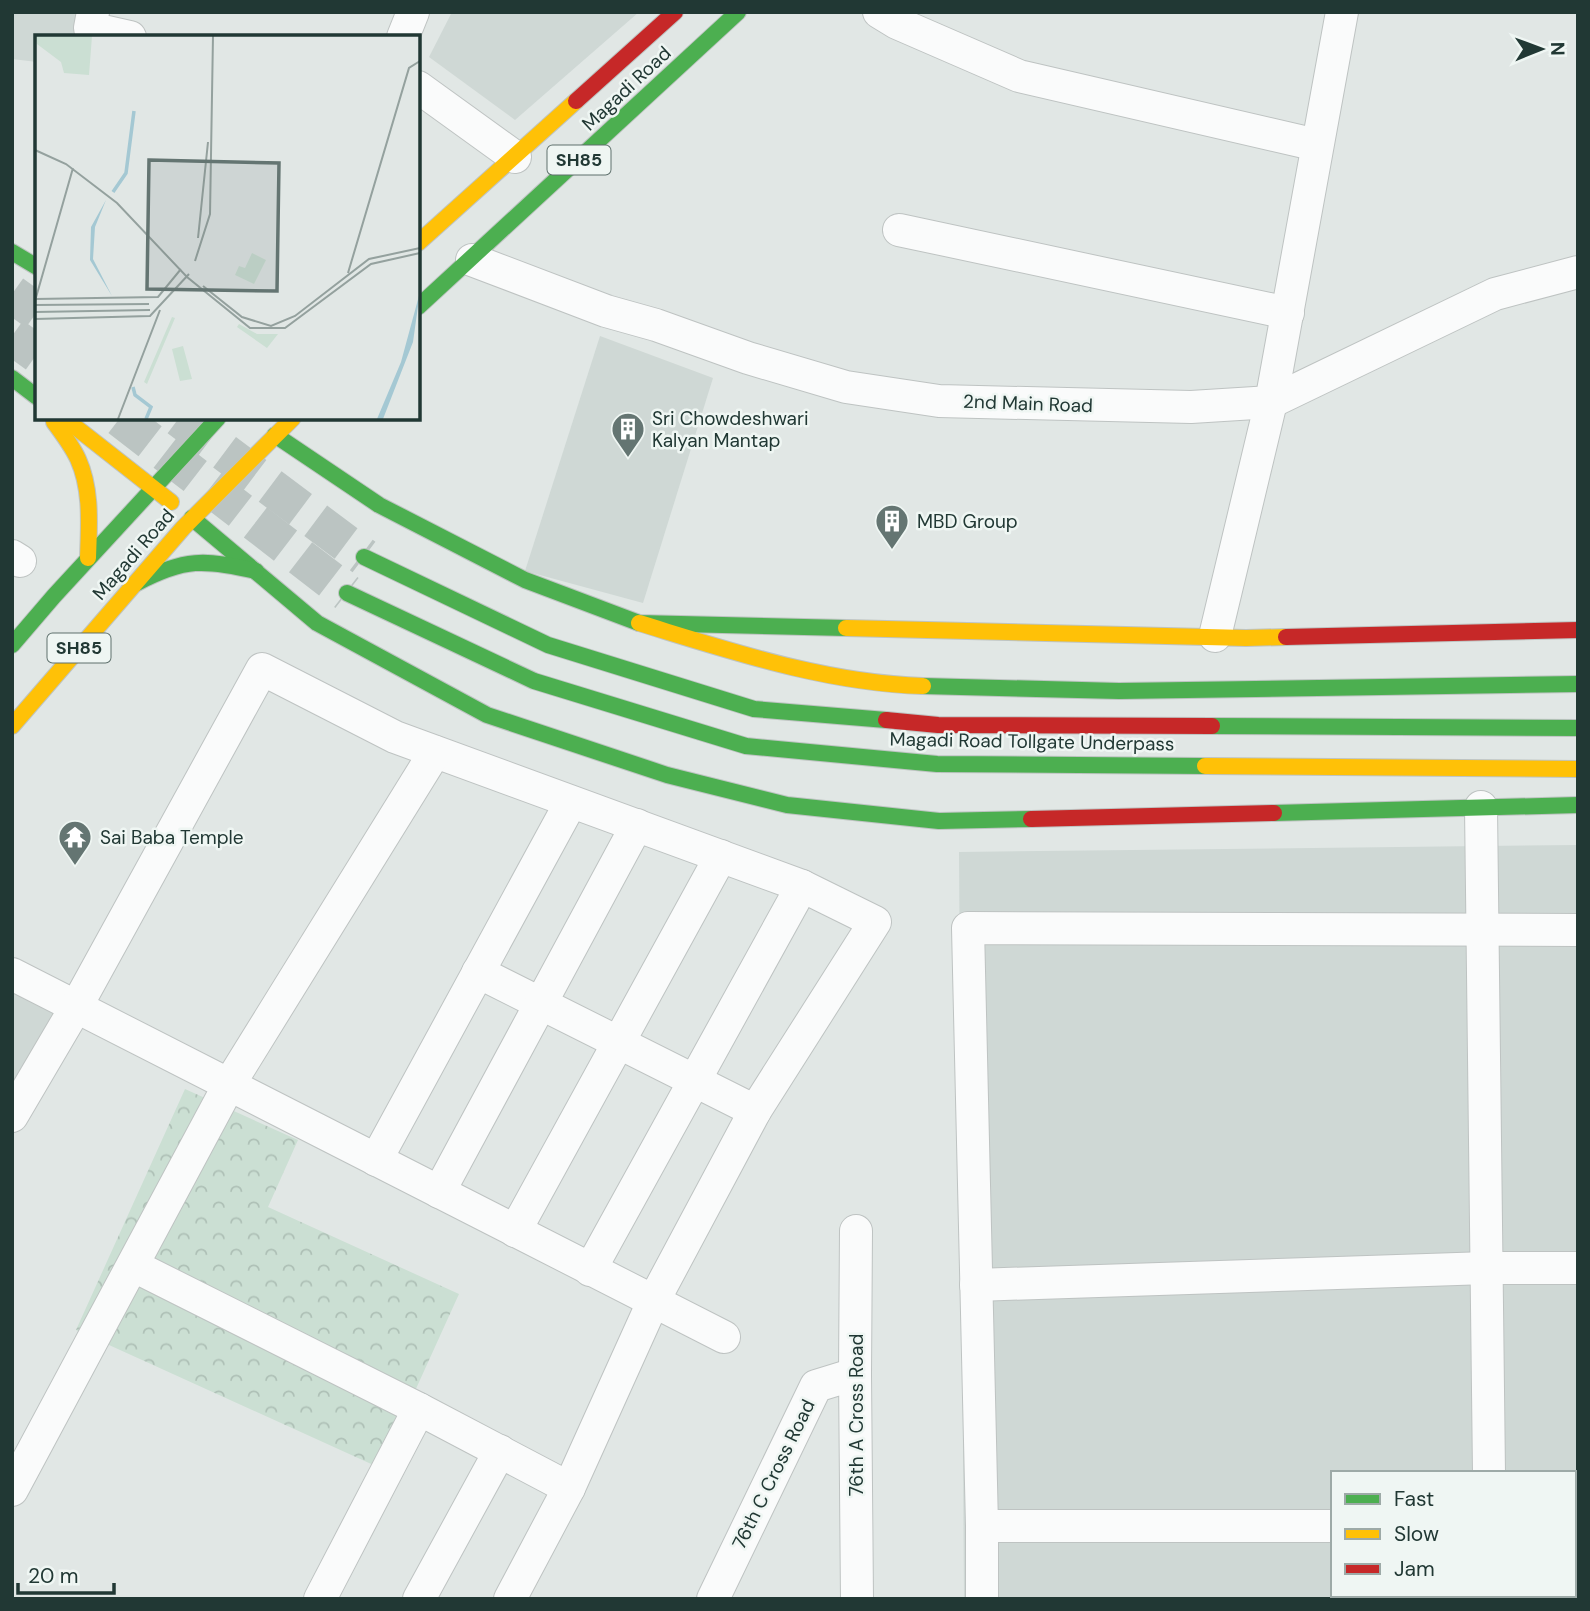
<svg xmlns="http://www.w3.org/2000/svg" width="1590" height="1611" viewBox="0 0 1590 1611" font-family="'DM Sans',sans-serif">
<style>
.built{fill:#cfd8d5;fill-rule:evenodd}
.park{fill:url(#park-crowns)}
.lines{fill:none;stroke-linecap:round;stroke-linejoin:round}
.primary-tunnel{stroke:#bbc4c2;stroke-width:38;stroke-dasharray:38 19;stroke-linecap:butt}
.street-casing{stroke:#bec3c2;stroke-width:34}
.fast-casing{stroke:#bec4c2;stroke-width:18}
.slow-casing{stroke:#bec4c2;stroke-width:18}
.jam-casing{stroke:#bec4c2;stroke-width:18}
.street{stroke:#fafbfb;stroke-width:32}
.fast{stroke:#4caf50;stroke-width:16}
.slow{stroke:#ffc107;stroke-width:16}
.jam{stroke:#c62828;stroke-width:16}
.labels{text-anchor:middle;stroke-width:5;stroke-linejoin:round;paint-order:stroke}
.shield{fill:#eff6f3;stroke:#5f716d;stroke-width:2}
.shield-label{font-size:18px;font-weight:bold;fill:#213834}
.street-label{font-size:19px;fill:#213834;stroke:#eff6f3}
.poi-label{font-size:19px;fill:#213834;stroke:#eff6f3;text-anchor:start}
.inset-river{fill:none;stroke:#a4c8d3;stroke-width:3.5}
.inset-road{fill:none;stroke:#94a19e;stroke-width:2}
.view{fill:#647572;fill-opacity:0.15;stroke:#647572;stroke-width:3.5}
.inset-edge{fill:none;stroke:#213834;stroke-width:3.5}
</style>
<defs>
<pattern id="park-crowns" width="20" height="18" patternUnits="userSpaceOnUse" patternTransform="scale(1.75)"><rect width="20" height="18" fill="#cbdfd3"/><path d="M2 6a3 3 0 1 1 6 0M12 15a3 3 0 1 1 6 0" fill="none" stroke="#aec0b6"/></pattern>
</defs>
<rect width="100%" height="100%" fill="#e1e7e5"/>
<g class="built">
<path d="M12,12H87L83,37H37V62L12,59Z"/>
<path d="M452,12H639L515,120L429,57Z"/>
<path d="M600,336L713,378L643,603L525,571Z"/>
<path d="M1578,845V1599H964L959,852ZM1333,1473H1574V1595H1333Z"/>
<path d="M12,958L72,989L12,1099Z"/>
</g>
<path class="park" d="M185,1089L298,1140L268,1207L459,1294L380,1468L76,1330Z"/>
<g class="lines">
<g class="primary-tunnel">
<path d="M12,294L37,312"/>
<path d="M12,336L37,354"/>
<path d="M120,418L347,593"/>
<path d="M179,418L364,557"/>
</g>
<defs>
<g id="street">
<path d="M93,12L90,28L130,37"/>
<path d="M879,12L897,23L1019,76L1317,145"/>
<path d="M403,37L413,12"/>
<path d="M418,87L515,157"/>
<path d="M899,230L1288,313"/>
<path d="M472,260L606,311L656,325L748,358L846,387L939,401L1191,407L1271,402L1495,294L1578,272"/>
<path d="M12,556L20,561"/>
<path d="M1215,636L1271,402L1342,12"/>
<path d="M1481,807L1489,1473"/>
<path d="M478,972L755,1111"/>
<path d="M12,974L724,1337"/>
<path d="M12,1116L76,1007L262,669L395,737L802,886L875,922L755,1111L653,1302L569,1488L510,1599"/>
<path d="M376,1160L571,802"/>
<path d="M439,1192L637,825"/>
<path d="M515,1231L721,856"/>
<path d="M856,1231L855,1374L857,1599"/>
<path d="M134,1266L419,1409L569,1488"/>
<path d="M590,1270L802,886"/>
<path d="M976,1285L1487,1268H1578"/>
<path d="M12,1490L230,1083L435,752"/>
<path d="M982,1526H1333"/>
<path d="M1574,1526H1578"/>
<path d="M1491,1595V1599"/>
<path d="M320,1599L419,1409"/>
<path d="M419,1599L500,1451"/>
<path d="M713,1599L816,1386L855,1374"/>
<path d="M982,1599V1526L968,928L1578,930"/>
</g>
<g id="fast">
<path d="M12,252L37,267"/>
<path d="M418,307L738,12"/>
<path d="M12,378L37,397"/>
<path d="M275,435L379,505L525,580L639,623L846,628"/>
<path d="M192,518L317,623L487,715L667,775L787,805L939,821L1031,819"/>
<path d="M364,557L548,645L754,709L886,720"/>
<path d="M137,583C184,558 205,559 256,571"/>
<path d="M347,593L534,681L746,746L937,764L1205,766"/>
<path d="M12,645L54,596L218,418"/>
<path d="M923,686L1119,691L1578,684"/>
<path d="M1212,726L1578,728"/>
<path d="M1274,813L1578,805"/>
</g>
<g id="slow">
<path d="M418,243L576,101"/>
<path d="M64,418L171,502"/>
<path d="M54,422C63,434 72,446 78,459C92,490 89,525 88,558"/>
<path d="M639,623C731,651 825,683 923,686"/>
<path d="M846,628L1246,638L1286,637"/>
<path d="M12,726L183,528L293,418"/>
<path d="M1205,766L1578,769"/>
</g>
<g id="jam">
<path d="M576,101L675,12"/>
<path d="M1286,637L1578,630"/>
<path d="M886,720L938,725L1212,726"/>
<path d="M1031,819L1274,813"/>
</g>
</defs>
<use href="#street" class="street-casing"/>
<use href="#fast" class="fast-casing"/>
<use href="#slow" class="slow-casing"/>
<use href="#jam" class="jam-casing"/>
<use href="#street" class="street"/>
<use href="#fast" class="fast"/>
<use href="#slow" class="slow"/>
<use href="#jam" class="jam"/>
</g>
<defs>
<symbol id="building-pin" viewBox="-11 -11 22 30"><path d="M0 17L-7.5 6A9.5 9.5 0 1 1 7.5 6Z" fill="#647572" stroke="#eff6f3"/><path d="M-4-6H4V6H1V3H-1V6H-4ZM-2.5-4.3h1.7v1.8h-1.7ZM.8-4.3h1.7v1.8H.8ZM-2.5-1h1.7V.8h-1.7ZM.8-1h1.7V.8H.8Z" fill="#fff"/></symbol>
<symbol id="temple-pin" viewBox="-11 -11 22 30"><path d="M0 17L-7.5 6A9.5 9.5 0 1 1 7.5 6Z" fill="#647572" stroke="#eff6f3"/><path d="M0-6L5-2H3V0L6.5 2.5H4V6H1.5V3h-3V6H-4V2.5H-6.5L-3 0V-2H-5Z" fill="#fff"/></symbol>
</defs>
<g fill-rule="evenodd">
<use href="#building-pin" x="609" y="410" width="38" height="52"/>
<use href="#building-pin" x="873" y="502" width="38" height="52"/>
<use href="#temple-pin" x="56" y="818" width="38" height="52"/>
</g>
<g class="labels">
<g class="shield">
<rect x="547.5" y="145.5" width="63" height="29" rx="5"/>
<rect x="47.5" y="633.5" width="63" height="29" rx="5"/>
</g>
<g class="shield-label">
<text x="579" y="166">SH85</text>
<text x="79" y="654">SH85</text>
</g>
<g class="street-label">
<text transform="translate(626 88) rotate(-43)" y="7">Magadi Road</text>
<text transform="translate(1028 403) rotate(2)" y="7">2nd Main Road</text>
<text transform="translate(133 554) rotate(-49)" y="7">Magadi Road</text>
<text transform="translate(1032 741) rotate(1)" y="7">Magadi Road Tollgate Underpass</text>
<text transform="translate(856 1415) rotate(-90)" y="7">76th A Cross Road</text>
<text transform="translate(773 1474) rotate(-64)" y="7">76th C Cross Road</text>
</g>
<g class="poi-label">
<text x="652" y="425">Sri Chowdeshwari<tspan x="652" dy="22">Kalyan Mantap</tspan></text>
<text x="917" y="528">MBD Group</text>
<text x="100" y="844">Sai Baba Temple</text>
</g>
</g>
<g transform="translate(35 35)">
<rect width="385" height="385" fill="#e1e7e5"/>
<path d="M0,1H57L54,40L29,38L26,27L2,9Z" fill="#cbdfd3"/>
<path d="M217,218L231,225L219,249L200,240L204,231L210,233ZM137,282L140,283L112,349L109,347ZM204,289L222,299H243L232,313L202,292ZM148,311L157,344L145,346L137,314Z" fill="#cbdfd3"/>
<path d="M71,165L60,192L58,224L77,261L55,225L56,192ZM385,257L378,307L348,384H342L366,327Z" fill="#a4c8d3"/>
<path class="inset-river" d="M78,157L91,138L99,76M98,352L100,360L116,372L111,384"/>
<path class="inset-road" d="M0,115L31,129L82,168L152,242L215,293H250L336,229L385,218M163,203L173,107M160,226L175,179L178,1M313,238L374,33L385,26M168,251L207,282L236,291L260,281L334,224L385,213M0,264L123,262L146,234M0,266L38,133M0,270L114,269M0,277L115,275M0,284L115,281L154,239M83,384L125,275"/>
<path class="view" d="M114,125L244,128L242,256L112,254Z"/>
<rect width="385" height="385" class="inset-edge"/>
</g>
<rect width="1590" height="1611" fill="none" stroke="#213834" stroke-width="28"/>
<rect x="1331" y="1471" width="245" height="126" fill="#eff6f3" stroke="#9daaa7" stroke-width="2"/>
<rect x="1345" y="1494" width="35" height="10" fill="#4caf50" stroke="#9daaa7" stroke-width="2"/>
<text x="1394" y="1506" font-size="21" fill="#213834">Fast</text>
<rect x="1345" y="1529" width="35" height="10" fill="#ffc107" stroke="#9daaa7" stroke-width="2"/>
<text x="1394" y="1541" font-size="21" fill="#213834">Slow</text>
<rect x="1345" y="1564" width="35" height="10" fill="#c62828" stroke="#9daaa7" stroke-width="2"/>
<text x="1394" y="1576" font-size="21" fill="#213834">Jam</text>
<g transform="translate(1541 49) rotate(89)" stroke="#eff6f3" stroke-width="5" paint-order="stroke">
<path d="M0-5L12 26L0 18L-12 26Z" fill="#213834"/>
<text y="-10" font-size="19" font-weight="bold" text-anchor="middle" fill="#213834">N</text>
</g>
<path d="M18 1583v10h96v-10" fill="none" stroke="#213834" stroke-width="3.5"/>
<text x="28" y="1583" font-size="21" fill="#213834" stroke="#eff6f3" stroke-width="5" paint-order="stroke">20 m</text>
</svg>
